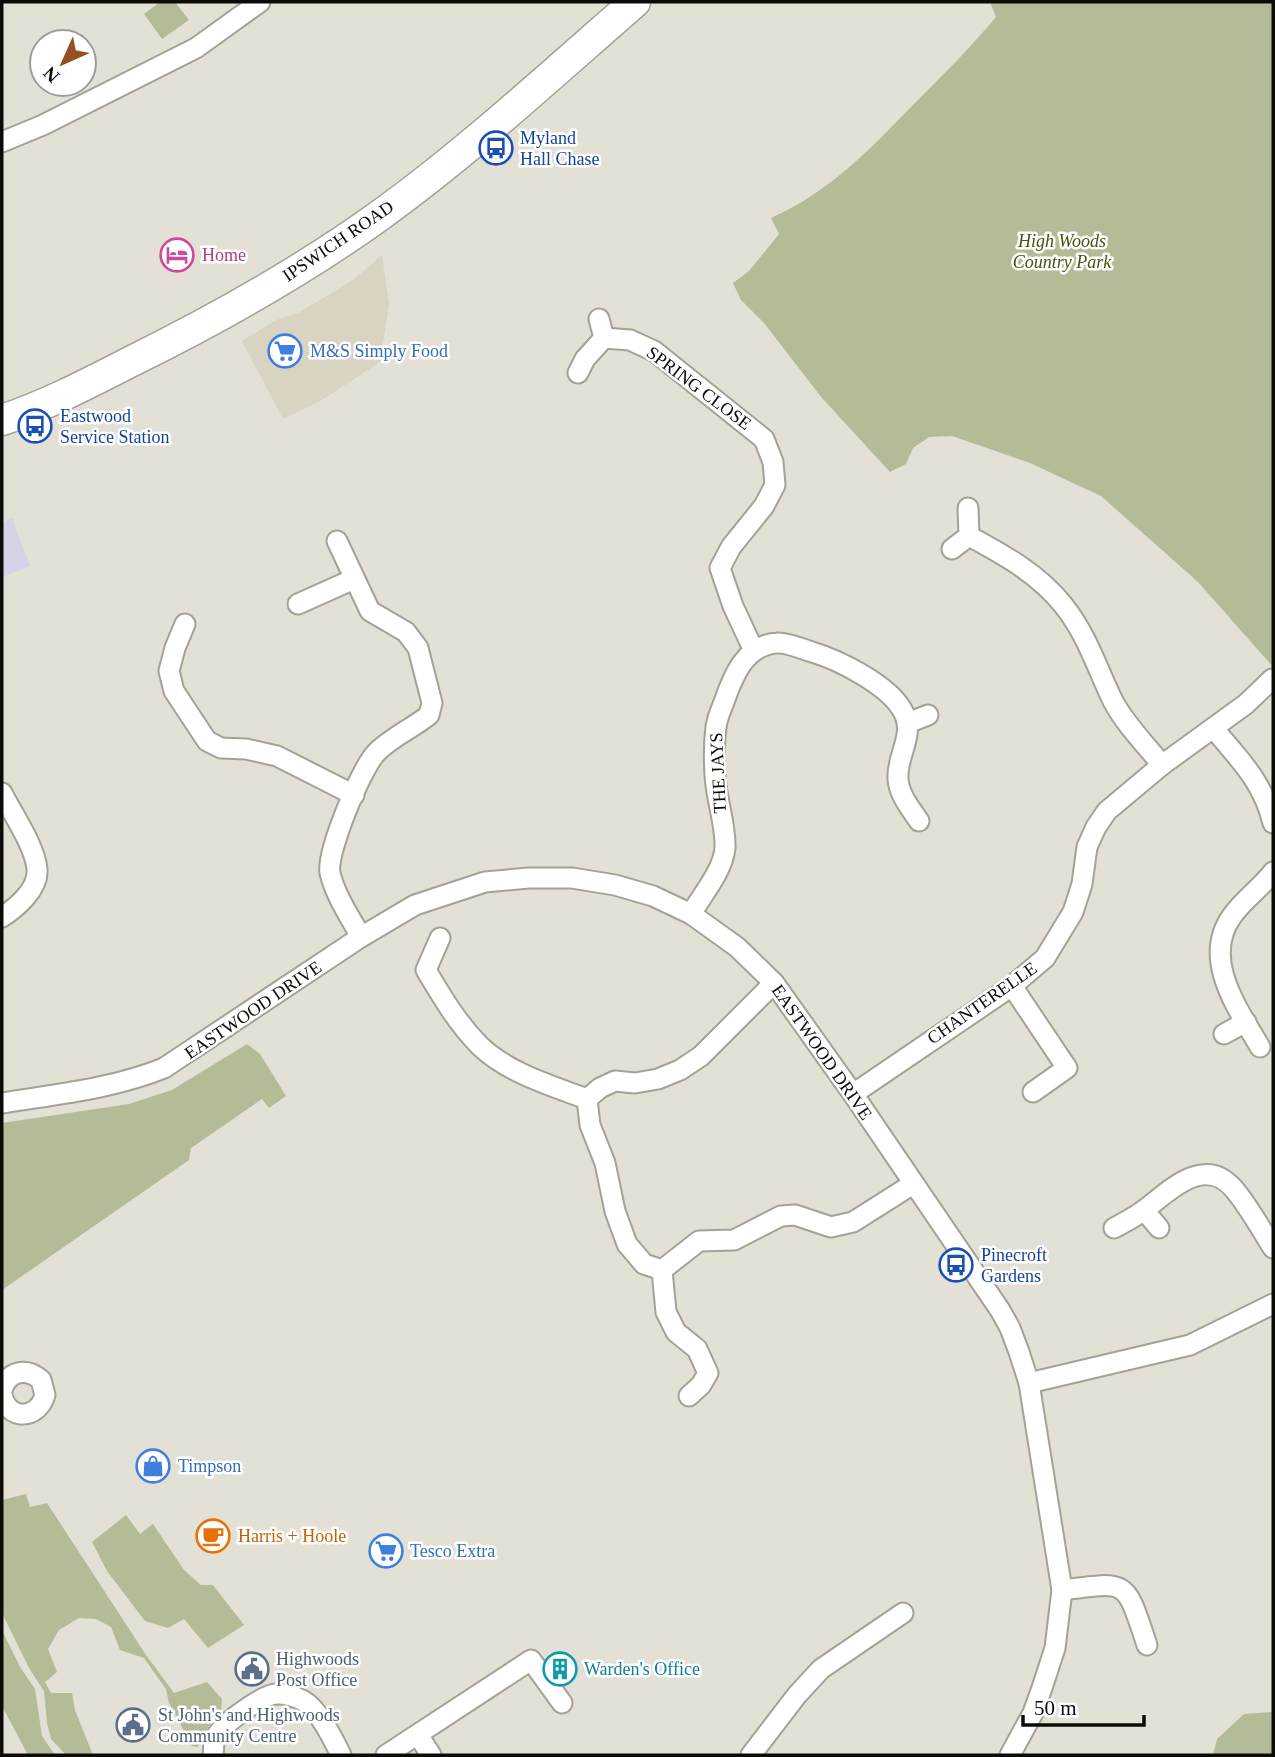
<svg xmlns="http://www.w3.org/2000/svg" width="1275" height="1757" viewBox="0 0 1275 1757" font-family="'Times New Roman',serif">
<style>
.built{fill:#d9d3c1}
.medical{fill:#d7d2e8}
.green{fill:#b3bc97}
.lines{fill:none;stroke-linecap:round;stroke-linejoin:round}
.street-casing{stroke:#a4a196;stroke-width:23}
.primary-casing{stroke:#a4a196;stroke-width:33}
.street{stroke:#fff;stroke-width:19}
.primary{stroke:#fff;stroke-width:30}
.labels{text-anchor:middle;stroke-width:5;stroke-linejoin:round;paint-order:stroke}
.transit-label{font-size:18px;fill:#164399;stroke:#fff;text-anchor:start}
.street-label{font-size:18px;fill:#0c0b08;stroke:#fff}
.park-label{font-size:18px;font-style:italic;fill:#495310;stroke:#fff}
.hotel-label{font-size:18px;fill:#b23c85;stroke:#fff;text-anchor:start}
.shop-label{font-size:18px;fill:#366cbe;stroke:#fff;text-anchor:start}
.food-label{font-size:18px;fill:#c56008;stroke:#fff;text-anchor:start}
.service-label{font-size:18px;fill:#4e5e75;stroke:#fff;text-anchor:start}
.culture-label{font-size:18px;fill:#0d838f;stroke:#fff;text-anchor:start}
</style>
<rect width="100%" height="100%" fill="#e3e0d5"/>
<path class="built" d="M382,255L389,304L380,362L322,400L283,419L242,341L274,321L300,312L353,280Z"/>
<path class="medical" d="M12,518L30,566L2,577V523Z"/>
<g class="green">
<path d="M160,2H175L189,20L162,39L144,14Z"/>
<path d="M990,2H1273V667L1198,582L1101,496L1030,463L952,436L929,437L913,448L906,464L890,472L822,398L764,323L741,300L733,283L749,271L779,234L771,218C831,191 869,150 914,104C942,76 970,48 996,17Z"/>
<path d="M247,1044L260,1054L286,1096L269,1108L262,1099L191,1148L189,1160L2,1290V1123L129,1104L172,1090Z"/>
<path d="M26,1494L30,1507L47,1503L146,1655L174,1693L207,1682L222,1699L221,1711L208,1727L198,1747L192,1746L169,1703L166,1689L144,1658L120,1650L111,1627L96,1619L79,1618L59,1630L48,1649L57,1672L45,1682L51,1693H72L75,1710L93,1755H66L51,1739L47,1723L44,1691L29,1668L2,1613V1500Z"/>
<path d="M126,1515L140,1534L153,1524L184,1570L201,1585H213L244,1625L208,1648L184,1619L168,1628L145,1621L107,1571L92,1542Z"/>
<path d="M2,1630L20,1667L35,1689L42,1736L55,1755H28L2,1706Z"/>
<path d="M1273,1712V1755H1213L1217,1739L1244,1714Z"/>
</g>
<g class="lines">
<defs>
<g id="street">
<path d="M2,142L43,125L196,48L260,2"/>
<path d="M599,319L604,338"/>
<path d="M578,373L585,359L604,338L630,340L654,351L764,439L773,462L775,485L764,506L731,547L720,568L733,606L754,651"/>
<path d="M969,536C1004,555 1039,574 1064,606C1087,635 1097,668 1113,701C1125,724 1146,745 1162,765"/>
<path d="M337,541L370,611L406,632L418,648L432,703L429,715C413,728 390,738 376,753C361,769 326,853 330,873C335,895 350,917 361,937"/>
<path d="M952,549L969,536L968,508"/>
<path d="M298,604L354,579"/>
<path d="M185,624L175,648L169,671L174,691L207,741L221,748L246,749L277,756L354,795"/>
<path d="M908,723L928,715"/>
<path d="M1214,729C1240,760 1263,782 1273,823"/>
<path d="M2,793C12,813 35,846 37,869C39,889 16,908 2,917"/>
<path d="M691,914C702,895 723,871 725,848C726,824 716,799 715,775C714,759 714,743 716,727C717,718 721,710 724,702C733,676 745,645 777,643C787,642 802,649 812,652C839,660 886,684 901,708C918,733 896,754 898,779C899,795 911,809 919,821"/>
<path d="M440,938L426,970C442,997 458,1024 480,1046C508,1073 552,1086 587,1099L600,1088L615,1081L635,1083L658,1079L680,1070L701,1056L774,983"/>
<path d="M1012,986L1067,1068L1033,1092"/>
<path d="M1224,1034L1246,1022"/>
<path d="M1260,1047C1238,1009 1201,959 1232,916C1244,899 1261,888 1273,872"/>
<path d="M853,1094L1012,986L1045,958L1073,912L1082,884L1087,847L1096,827L1107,811L1162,765L1246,704L1272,679"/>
<path d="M587,1099L590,1125L605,1163L615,1211L627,1244L644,1264L662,1270"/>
<path d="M2,1103C57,1094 112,1089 164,1068L361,937L415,905L485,882L529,878H572L615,885L653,896L691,914L737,947L774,983L853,1094L1000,1310L1010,1328L1019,1352L1029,1383L1062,1590L1055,1648L1042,1688L1033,1713L1010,1755"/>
<path d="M1144,1210L1159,1228"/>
<path d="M1114,1228C1125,1222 1137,1216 1147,1208C1171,1189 1205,1155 1234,1189C1249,1207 1261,1229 1273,1248"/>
<path d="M1029,1383L1190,1345L1273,1304"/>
<path d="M2,1390C8,1371 26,1367 41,1380L45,1395C38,1420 8,1421 2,1395"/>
<path d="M689,1396L701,1385L708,1373L697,1349L676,1332L666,1312L662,1270L699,1241L734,1240L781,1216L795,1215L831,1227L853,1222L913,1184"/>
<path d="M1062,1590C1130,1581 1125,1580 1147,1645"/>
<path d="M418,1735L431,1755"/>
<path d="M213,1755C214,1750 213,1744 215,1739C221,1724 257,1700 271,1695C282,1692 299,1697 308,1704C322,1716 333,1739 341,1755"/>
<path d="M386,1755L531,1660L562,1703"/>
<path d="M751,1755L797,1695L821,1669L903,1613"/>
</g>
<path id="primary" d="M2,420C47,405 89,383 132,361C217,319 301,272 379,216C469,151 551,75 635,2"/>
</defs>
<use href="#street" class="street-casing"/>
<use href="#primary" class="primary-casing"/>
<use href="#street" class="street"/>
<use href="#primary" class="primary"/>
</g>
<defs>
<symbol id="bus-ring" viewBox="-11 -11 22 22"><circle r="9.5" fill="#fff" stroke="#1a4fb4" stroke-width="1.5"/><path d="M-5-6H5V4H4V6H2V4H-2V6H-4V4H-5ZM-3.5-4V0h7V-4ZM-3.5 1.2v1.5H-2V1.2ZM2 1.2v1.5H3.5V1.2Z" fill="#1a4fb4"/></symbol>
<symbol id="hotel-ring" viewBox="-11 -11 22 22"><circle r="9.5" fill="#fff" stroke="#d1479c" stroke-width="1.5"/><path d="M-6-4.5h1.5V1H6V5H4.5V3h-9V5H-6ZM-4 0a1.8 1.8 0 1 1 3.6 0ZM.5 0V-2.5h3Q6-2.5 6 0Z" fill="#d1479c"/></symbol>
<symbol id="supermarket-ring" viewBox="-11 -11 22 22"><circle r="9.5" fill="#fff" stroke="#3f7fe0" stroke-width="1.5"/><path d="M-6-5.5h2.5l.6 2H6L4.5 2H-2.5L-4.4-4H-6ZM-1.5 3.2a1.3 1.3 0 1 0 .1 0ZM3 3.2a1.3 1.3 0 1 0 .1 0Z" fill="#3f7fe0"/></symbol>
<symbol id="shop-ring" viewBox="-11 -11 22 22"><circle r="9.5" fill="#fff" stroke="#3f7fe0" stroke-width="1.5"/><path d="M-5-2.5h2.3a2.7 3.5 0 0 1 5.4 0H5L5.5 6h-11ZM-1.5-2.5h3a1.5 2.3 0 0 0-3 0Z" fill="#3f7fe0"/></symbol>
<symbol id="cafe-ring" viewBox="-11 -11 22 22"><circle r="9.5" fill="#fff" stroke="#e8710a" stroke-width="1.5"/><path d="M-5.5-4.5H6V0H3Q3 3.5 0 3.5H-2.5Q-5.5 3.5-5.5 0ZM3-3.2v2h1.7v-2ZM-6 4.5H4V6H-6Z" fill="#e8710a"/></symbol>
<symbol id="civic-ring" viewBox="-11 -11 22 22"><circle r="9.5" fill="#fff" stroke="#5c6f8a" stroke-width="1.5"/><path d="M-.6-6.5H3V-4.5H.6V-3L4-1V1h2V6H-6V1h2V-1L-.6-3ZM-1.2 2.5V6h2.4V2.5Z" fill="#5c6f8a"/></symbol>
<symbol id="building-ring" viewBox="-11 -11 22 22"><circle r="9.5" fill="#fff" stroke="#0f9aa8" stroke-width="1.5"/><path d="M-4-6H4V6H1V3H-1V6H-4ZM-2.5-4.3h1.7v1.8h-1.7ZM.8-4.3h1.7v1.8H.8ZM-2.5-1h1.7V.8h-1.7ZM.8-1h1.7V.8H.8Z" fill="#0f9aa8"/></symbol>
</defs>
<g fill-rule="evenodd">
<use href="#bus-ring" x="477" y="129" width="38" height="38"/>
<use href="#hotel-ring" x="158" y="236" width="38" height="38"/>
<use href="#supermarket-ring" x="266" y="332" width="38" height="38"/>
<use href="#bus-ring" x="16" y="407" width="38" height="38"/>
<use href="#bus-ring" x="937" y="1246" width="38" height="38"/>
<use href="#shop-ring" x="134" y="1447" width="38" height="38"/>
<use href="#cafe-ring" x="194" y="1517" width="38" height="38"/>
<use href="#supermarket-ring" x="367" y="1532" width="38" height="38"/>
<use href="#civic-ring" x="233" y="1650" width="38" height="38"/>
<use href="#building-ring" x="541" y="1650" width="38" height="38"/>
<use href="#civic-ring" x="114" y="1706" width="38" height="38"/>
</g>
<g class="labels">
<g class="transit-label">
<text x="520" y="144">Myland<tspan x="520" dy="21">Hall Chase</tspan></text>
<text x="60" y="422">Eastwood<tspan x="60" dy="21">Service Station</tspan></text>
<text x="981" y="1261">Pinecroft<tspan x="981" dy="21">Gardens</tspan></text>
</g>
<g class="street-label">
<text transform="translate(338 241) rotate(-34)" y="6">IPSWICH ROAD</text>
<text transform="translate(699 388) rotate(37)" y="6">SPRING CLOSE</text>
<text transform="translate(718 773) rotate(-93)" y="6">THE JAYS</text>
<text transform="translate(982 1003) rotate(-35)" y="6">CHANTERELLE</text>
<text transform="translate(253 1010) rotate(-34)" y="6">EASTWOOD DRIVE</text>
<text transform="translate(822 1052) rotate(55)" y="6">EASTWOOD DRIVE</text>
</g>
<g class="park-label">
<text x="1062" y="247">High Woods<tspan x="1062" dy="21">Country Park</tspan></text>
</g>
<g class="hotel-label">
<text x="202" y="261">Home</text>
</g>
<g class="shop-label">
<text x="310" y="357">M&amp;S Simply Food</text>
<text x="178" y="1472">Timpson</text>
<text x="410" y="1557">Tesco Extra</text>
</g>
<g class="food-label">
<text x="238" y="1542">Harris + Hoole</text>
</g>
<g class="service-label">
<text x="276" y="1665">Highwoods<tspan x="276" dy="21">Post Office</tspan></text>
<text x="158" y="1721">St John's and Highwoods<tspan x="158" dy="21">Community Centre</tspan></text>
</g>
<g class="culture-label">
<text x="584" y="1675">Warden's Office</text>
</g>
</g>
<rect width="1275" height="1757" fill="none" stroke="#0c0b08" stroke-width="7"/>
<g transform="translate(63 63) rotate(225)"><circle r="33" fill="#ffffff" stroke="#9e9d9c" stroke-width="2"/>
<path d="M0-5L12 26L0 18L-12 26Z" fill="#944f23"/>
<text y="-10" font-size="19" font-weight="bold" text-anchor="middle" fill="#0c0b08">N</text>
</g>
<path d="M1023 1715v10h121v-10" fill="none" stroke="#0c0b08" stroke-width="3.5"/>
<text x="1034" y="1715" font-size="21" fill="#0c0b08" stroke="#ffffff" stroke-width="5" paint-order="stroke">50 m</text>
</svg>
